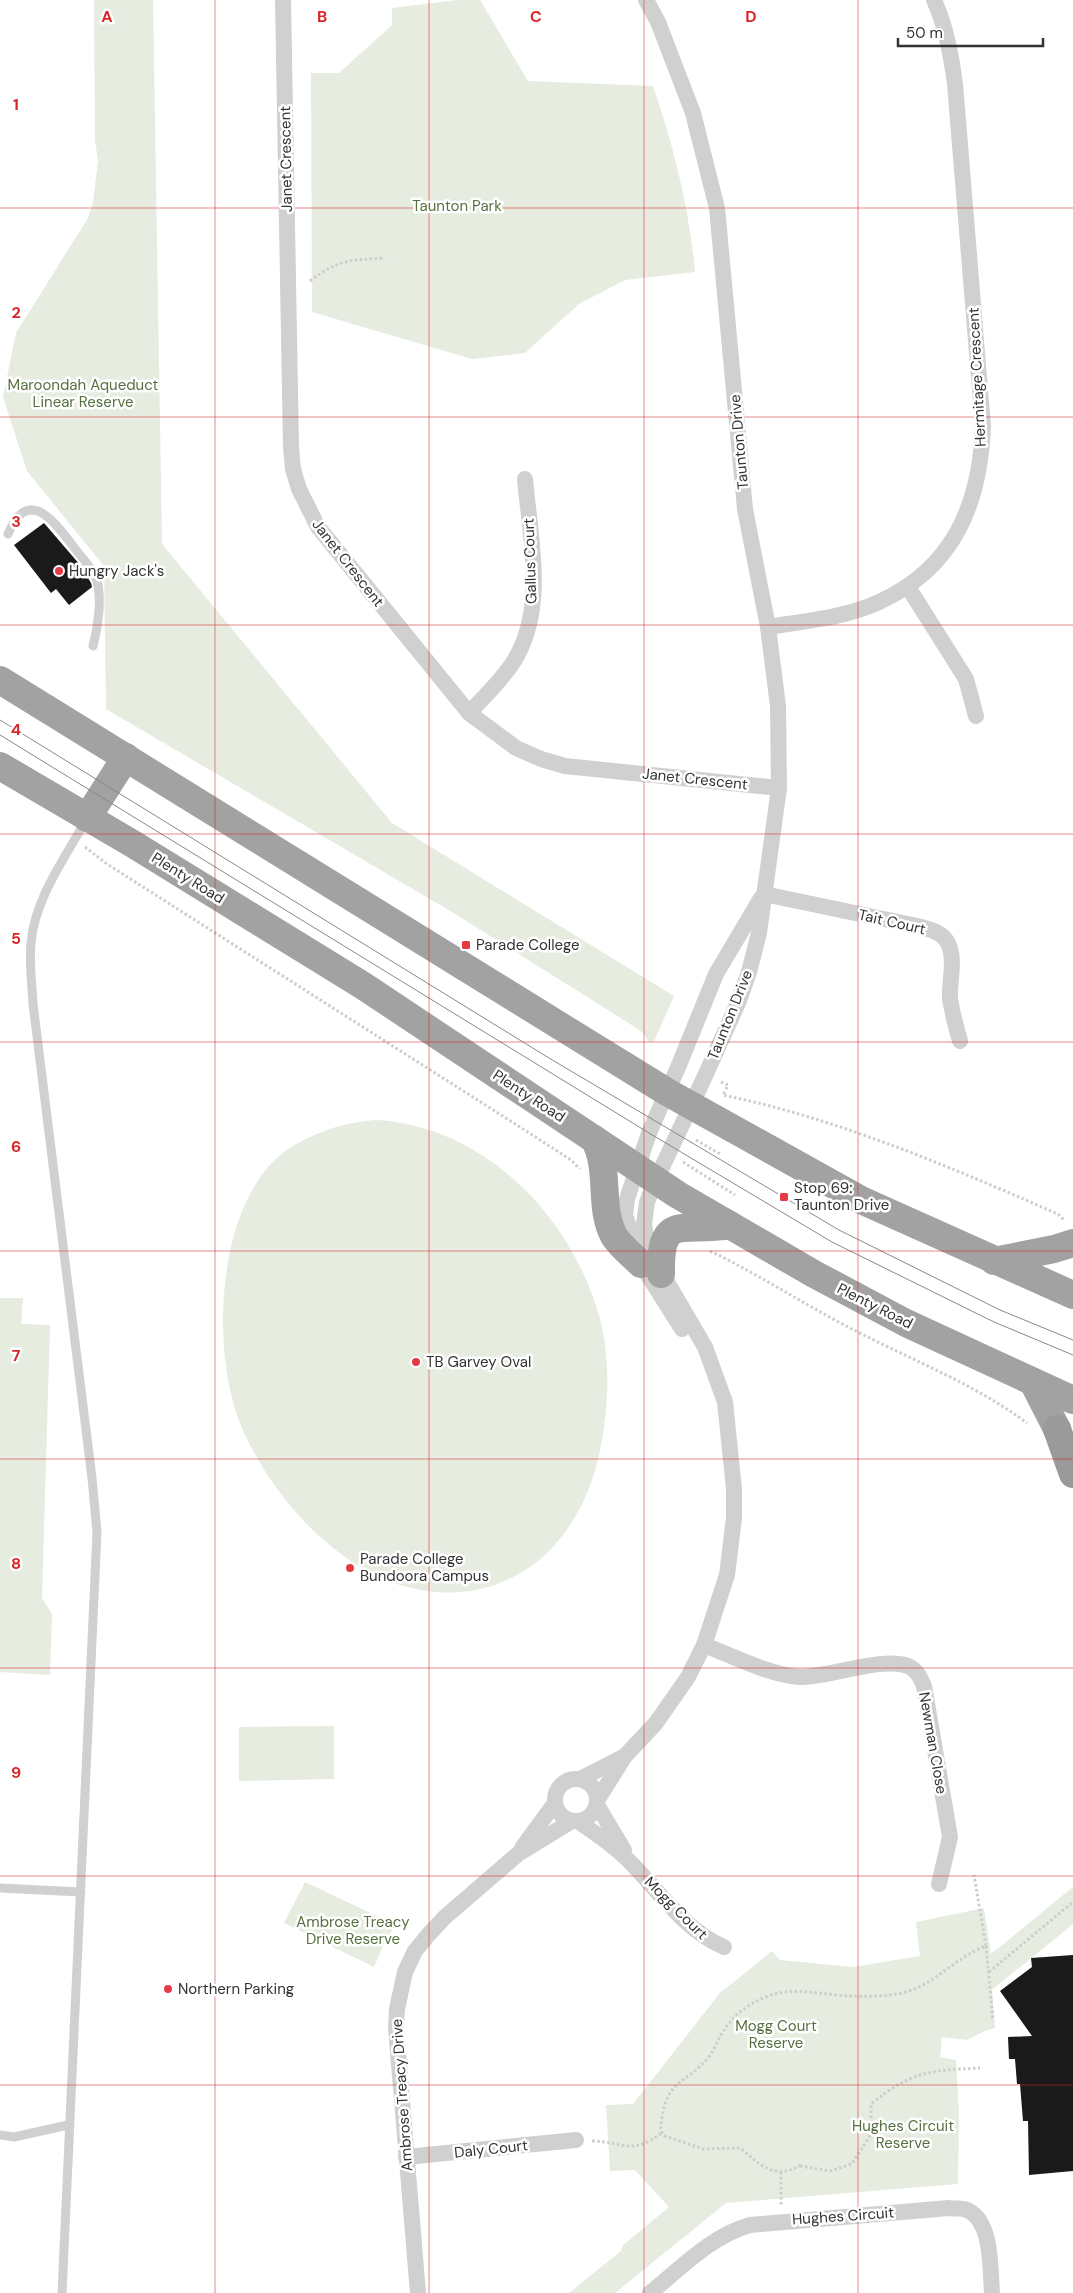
<svg xmlns="http://www.w3.org/2000/svg" width="1073" height="2293" viewBox="0 0 1073 2293" font-family="'DM Sans',sans-serif">
<style>
.green{fill:#e6ecdf}
.building{fill:#1a1a1a}
.lines{fill:none;stroke-linecap:round;stroke-linejoin:round}
.path{stroke:#cdcdcd;stroke-width:3;stroke-dasharray:2.5 2.5;stroke-linecap:butt}
.service{stroke:#d0d0d0;stroke-width:9}
.minor{stroke:#d0d0d0;stroke-width:16}
.trunk{stroke:#a2a2a2;stroke-width:28}
.motorway{stroke:#9a9a9a;stroke-width:28}
.tram{stroke:#888;stroke-width:1}
.grid{fill:none;stroke:#d62828;stroke-width:1;stroke-opacity:0.55}
.poi-dot{fill:#e63946;stroke:#fff;stroke-width:2}
.labels{text-anchor:middle;stroke-width:5;stroke-linejoin:round;paint-order:stroke}
.street-label{font-size:15px;fill:#333;stroke:#fff}
.park-label{font-size:15px;fill:#56703f;stroke:#fff}
.poi-label{font-size:15px;fill:#333;stroke:#fff;text-anchor:start}
.grid-label{font-size:16px;text-anchor:middle;font-weight:bold;fill:#d62828;stroke:#fff;stroke-width:5;stroke-linejoin:round;paint-order:stroke}
</style>
<rect width="100%" height="100%" fill="#fff"/>
<g class="green">
<path d="M94,0H153L162,544L392,823L674,996L654,1041L649,1042L642,1032L627,1022L452,912L106,709L104,566L27,471L3,397L16,333L88,218L93,202L98,161L95,140Z"/>
<path d="M457,0H480L528,81L653,86C674,148 689,207 695,272L625,280L579,304L525,353L472,359L312,312L311,73H339L392,25V8Z"/>
<path d="M377,1120C486,1127 572,1217 600,1319C609,1353 609,1393 604,1427C598,1475 581,1520 546,1554C529,1570 510,1580 488,1587C380,1617 282,1519 242,1428C211,1356 215,1214 277,1158C303,1135 343,1122 377,1120Z"/>
<path d="M0,1298H23L21,1324L50,1325L42,1598L52,1614L50,1675L0,1672Z"/>
<path d="M334,1726V1779L239,1781V1727Z"/>
<path d="M305,1882L396,1925L386,1939L374,1967L284,1923Z"/>
<path d="M1073,1887V1924L992,1990L995,2028L985,2031L967,2040L942,2037L940,2057L956,2060L959,2113L958,2184L726,2203L615,2293H569L621,2251L623,2245L669,2207L635,2170L610,2171L606,2105L633,2104L720,1993L772,1951L780,1960L853,1967L920,1956L916,1922L984,1908L991,1954Z"/>
</g>
<g class="building">
<path d="M44,523L81,566L91,583L92,587L69,605L56,589L51,593L14,545Z"/>
<path d="M1073,1955V2171L1029,2175L1028,2121H1023L1020,2084H1017L1015,2059H1009L1008,2037L1032,2036L1000,1991L1032,1967L1031,1958Z"/>
</g>
<g class="lines">
<g class="path">
<path d="M310,281C339,259 351,260 385,258"/>
<path d="M85,847L107,864L534,1136L571,1160L580,1169"/>
<path d="M721,1082L728,1085L723,1095C839,1119 950,1167 1058,1214L1065,1221"/>
<path d="M696,1140L722,1155"/>
<path d="M683,1162L735,1195"/>
<path d="M710,1251C758,1274 802,1303 850,1328C909,1359 973,1383 1027,1423"/>
<path d="M986,1946L993,2021"/>
<path d="M989,1972L1073,1902"/>
<path d="M592,2141C627,2142 629,2156 662,2133"/>
<path d="M801,2165C774,2181 760,2164 740,2148L703,2149L665,2136C659,2131 661,2125 662,2118C668,2078 686,2084 708,2058C715,2050 717,2040 723,2032C733,2015 748,2004 766,1997C790,1987 812,1993 837,1995C857,1997 877,1997 897,1994C933,1988 953,1958 986,1946L974,1875"/>
<path d="M800,2166L830,2171L852,2164L871,2134V2104C910,2072 930,2070 980,2068"/>
<path d="M781,2172V2206"/>
</g>
<g class="service">
<path d="M8,534C28,486 53,520 73,546C80,556 93,568 97,581C102,600 98,627 93,646"/>
<path d="M0,1888L81,1892"/>
<path d="M0,2135L14,2137L68,2125"/>
<path d="M62,2293L97,1532L92,1478L33,1004C32,984 29,963 31,943C35,898 65,858 86,820"/>
</g>
<g class="minor">
<path d="M283,0L291,447L293,469L299,489L318,527L469,713L516,748L541,759L565,766L779,788"/>
<path d="M908,587L966,679L976,716"/>
<path d="M768,627C804,621 845,618 879,602C954,568 980,504 983,426L955,84C951,54 946,27 934,0"/>
<path d="M469,713C485,696 502,680 514,661C547,608 530,537 525,479"/>
<path d="M764,894L922,927C930,930 941,932 946,940C957,955 949,981 950,998C952,1013 956,1027 960,1041"/>
<path d="M682,1329L641,1264L625,1215L627,1199L649,1133L679,1065L716,974L761,898"/>
<path d="M704,1645C733,1656 767,1674 798,1677C827,1678 883,1656 908,1666C917,1670 920,1677 924,1686L950,1837L939,1884"/>
<circle cx="576" cy="1800" r="21"/>
<path d="M580,1779L623,1757"/>
<path d="M598,1799L625,1756L656,1723L688,1677L704,1645L727,1575L734,1518V1489L725,1402L705,1347L653,1258L646,1238L644,1224L647,1202L656,1180L705,1076L738,1003L749,972L759,933L779,788L778,706L768,627L745,509L717,208L693,113L658,22L646,0"/>
<path d="M597,1805L624,1850"/>
<path d="M579,1822C598,1835 617,1848 633,1865C661,1894 686,1931 724,1947"/>
<path d="M522,1848L555,1803"/>
<path d="M406,2157L576,2140"/>
<path d="M418,2293L396,2028L397,2009L405,1972L415,1951L429,1934L445,1917L518,1854L572,1821"/>
<path d="M650,2293C681,2268 711,2236 750,2225L949,2208C953,2209 960,2208 964,2209C993,2217 990,2269 992,2293"/>
</g>
<g class="trunk">
<path d="M0,680L667,1092L861,1200L1073,1295"/>
<path d="M0,766L133,844L362,985L678,1195L814,1274L906,1323L1073,1400"/>
<path d="M87,818L126,757"/>
<path d="M594,1139C611,1168 598,1206 614,1236C621,1247 632,1255 641,1264"/>
<path d="M994,1261L1054,1249L1073,1243"/>
<path d="M661,1274C660,1210 683,1234 730,1225"/>
<path d="M1033,1382L1057,1429"/>
</g>
<path class="motorway" d="M1057,1429L1073,1474"/>
<g class="tram">
<path d="M0,720L549,1058L839,1230L1000,1310L1073,1340"/>
<path d="M0,735L649,1133L832,1242L994,1322L1073,1355"/>
</g>
</g>
<path class="grid" d="M215,0V2293M429,0V2293M644,0V2293M858,0V2293M0,208H1073M0,417H1073M0,625H1073M0,834H1073M0,1042H1073M0,1251H1073M0,1459H1073M0,1668H1073M0,1876H1073M0,2085H1073"/>
<g class="poi-dot">
<circle cx="59" cy="571" r="5"/>
<rect x="461" y="940" width="10" height="10" rx="2.5"/>
<rect x="779" y="1192" width="10" height="10" rx="2.5"/>
<circle cx="416" cy="1362" r="5"/>
<circle cx="350" cy="1568" r="5"/>
<circle cx="168" cy="1989" r="5"/>
</g>
<g class="labels">
<g class="street-label">
<text transform="translate(286 159) rotate(-91)" y="5">Janet Crescent</text>
<text transform="translate(977 377) rotate(-93)" y="5">Hermitage Crescent</text>
<text transform="translate(739 442) rotate(-95)" y="5">Taunton Drive</text>
<text transform="translate(530 561) rotate(-92)" y="5">Gallus Court</text>
<text transform="translate(348 563) rotate(52)" y="5">Janet Crescent</text>
<text transform="translate(695 779) rotate(6)" y="5">Janet Crescent</text>
<text transform="translate(188 878) rotate(32)" y="5">Plenty Road</text>
<text transform="translate(892 922) rotate(13)" y="5">Tait Court</text>
<text transform="translate(730 1015) rotate(-68)" y="5">Taunton Drive</text>
<text transform="translate(529 1096) rotate(33)" y="5">Plenty Road</text>
<text transform="translate(875 1306) rotate(27)" y="5">Plenty Road</text>
<text transform="translate(933 1743) rotate(80)" y="5">Newman Close</text>
<text transform="translate(676 1908) rotate(45)" y="5">Mogg Court</text>
<text transform="translate(402 2095) rotate(-94)" y="5">Ambrose Treacy Drive</text>
<text transform="translate(491 2149) rotate(-6)" y="5">Daly Court</text>
<text transform="translate(843 2216) rotate(-4)" y="5">Hughes Circuit</text>
</g>
<g class="park-label">
<text x="457" y="211">Taunton Park</text>
<text x="83" y="390">Maroondah Aqueduct<tspan x="83" dy="17">Linear Reserve</tspan></text>
<text x="353" y="1927">Ambrose Treacy<tspan x="353" dy="17">Drive Reserve</tspan></text>
<text x="776" y="2031">Mogg Court<tspan x="776" dy="17">Reserve</tspan></text>
<text x="903" y="2131">Hughes Circuit<tspan x="903" dy="17">Reserve</tspan></text>
</g>
<g class="poi-label">
<text x="69" y="576">Hungry Jack's</text>
<text x="476" y="950">Parade College</text>
<text x="794" y="1193">Stop 69:<tspan x="794" dy="17">Taunton Drive</tspan></text>
<text x="426" y="1367">TB Garvey Oval</text>
<text x="360" y="1564">Parade College<tspan x="360" dy="17">Bundoora Campus</tspan></text>
<text x="178" y="1994">Northern Parking</text>
</g>
</g>
<g class="grid-label">
<text x="107" y="22">A</text>
<text x="322" y="22">B</text>
<text x="536" y="22">C</text>
<text x="751" y="22">D</text>
<text x="16" y="110">1</text>
<text x="16" y="318">2</text>
<text x="16" y="527">3</text>
<text x="16" y="735">4</text>
<text x="16" y="944">5</text>
<text x="16" y="1152">6</text>
<text x="16" y="1361">7</text>
<text x="16" y="1569">8</text>
<text x="16" y="1778">9</text>
</g>
<path d="M898 38v8h145v-8" fill="none" stroke="#333333" stroke-width="2.5"/>
<text x="906" y="38" font-size="15" fill="#333333" stroke="#ffffff" stroke-width="4" paint-order="stroke">50 m</text>
</svg>
